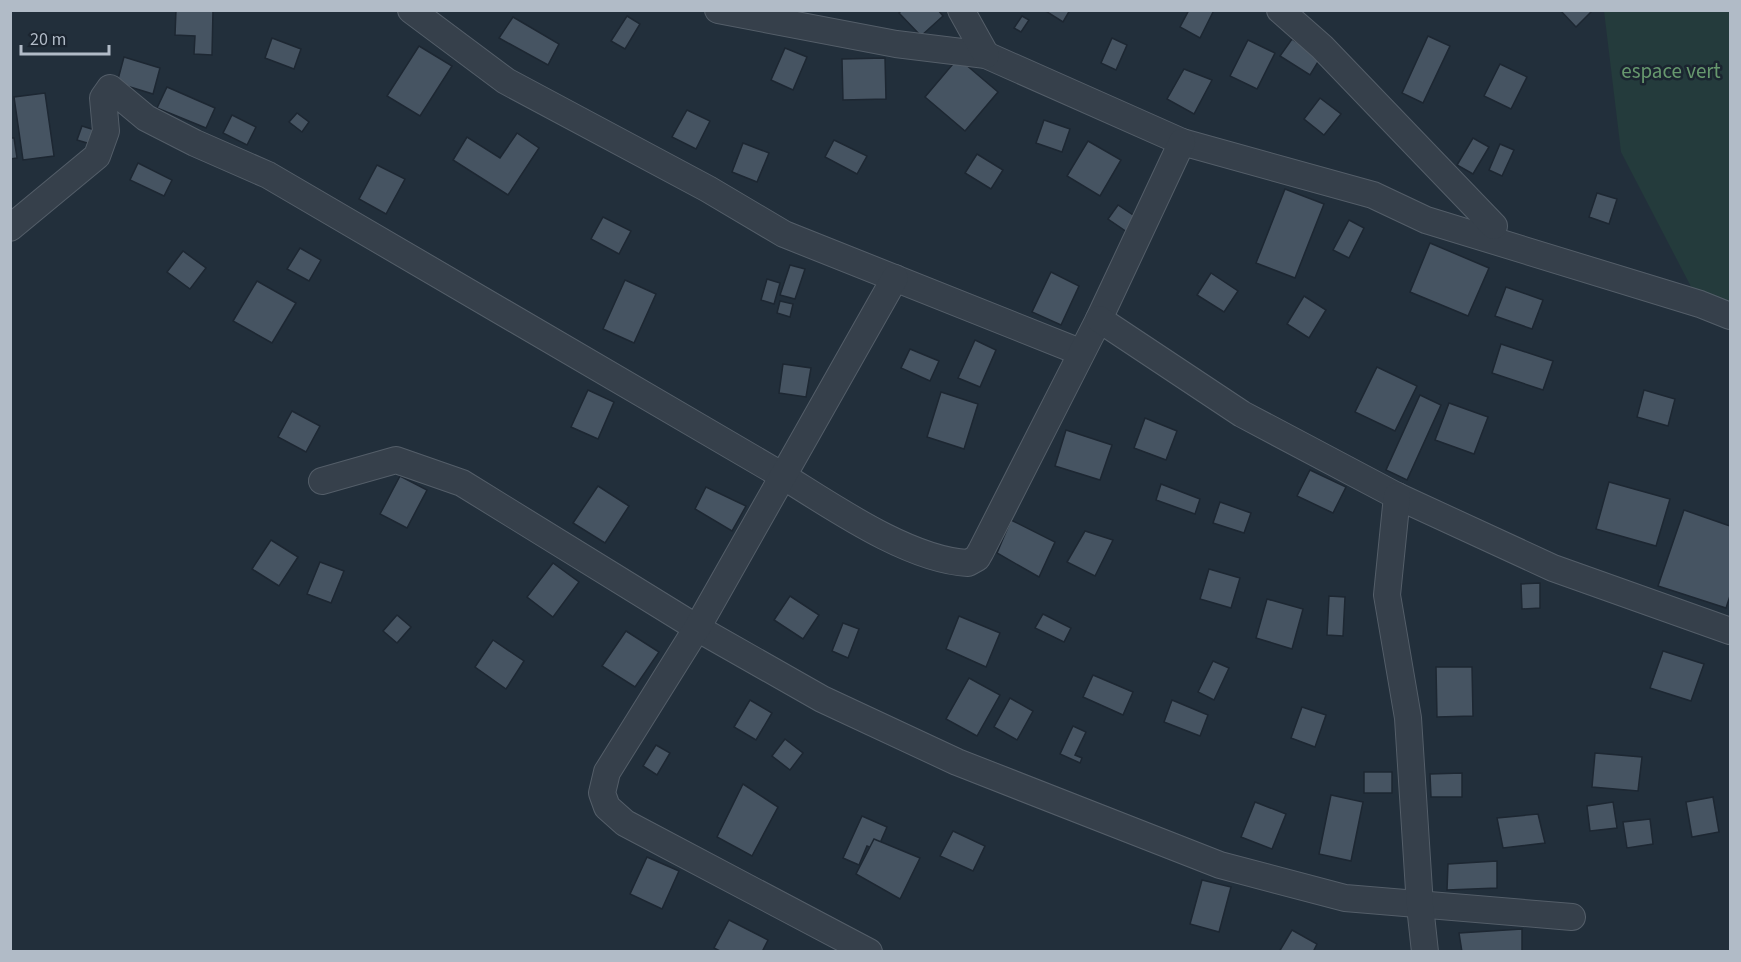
<svg xmlns="http://www.w3.org/2000/svg" width="1741" height="962" viewBox="0 0 1741 962" font-family="'Source Sans 3',sans-serif">
<style>
.green{fill:#243b3c}
.building{fill:#465462;stroke:#1d2732;stroke-width:1.5}
.lines{fill:none;stroke-linecap:round;stroke-linejoin:round}
.minor-casing{stroke:#545e69;stroke-width:28}
.minor{stroke:#36404b;stroke-width:26}
.labels{text-anchor:middle;stroke-width:5;stroke-linejoin:round;paint-order:stroke}
.park-label{font-size:21px;fill:#67986e;stroke:#1b2530}
</style>
<rect width="100%" height="100%" fill="#222f3b"/>
<path class="green" d="M1604,11H1730V316L1700,304L1621,152Z"/>
<g class="building">
<path d="M176,10H213L212,55L194,54L195,36L175,35Z"/>
<path d="M902,10H938L943,16L921,36L899,13Z"/>
<path d="M1044,10H1070L1063,22Z"/>
<path d="M1189,10H1214L1200,38L1180,27Z"/>
<path d="M1560,10H1593L1576,27Z"/>
<path d="M627,16L640,24L625,49L611,41Z"/>
<path d="M1022,16L1029,20L1021,32L1014,28Z"/>
<path d="M513,17L559,44L548,65L499,38Z"/>
<path d="M1428,36L1450,46L1423,103L1402,93Z"/>
<path d="M272,38L301,49L294,69L265,58Z"/>
<path d="M1112,38L1127,45L1116,70L1101,63Z"/>
<path d="M1292,39L1321,57L1310,75L1280,56Z"/>
<path d="M1248,40L1275,53L1257,89L1230,76Z"/>
<path d="M419,46L452,66L420,116L387,96Z"/>
<path d="M785,48L807,57L793,90L771,80Z"/>
<path d="M124,57L160,68L153,94L117,83Z"/>
<path d="M885,58L886,99L843,100L842,59Z"/>
<path d="M958,58L998,92L965,131L925,97Z"/>
<path d="M1500,64L1527,77L1511,109L1484,96Z"/>
<path d="M1184,69L1212,80L1194,114L1167,99Z"/>
<path d="M167,87L215,108L206,128L157,108Z"/>
<path d="M45,93L54,156L23,160L14,97Z"/>
<path d="M1320,98L1341,114L1324,135L1304,119Z"/>
<path d="M687,110L710,121L696,149L672,137Z"/>
<path d="M297,113L309,122L302,132L289,122Z"/>
<path d="M232,115L256,127L247,145L223,133Z"/>
<path d="M1044,120L1070,129L1062,152L1036,143Z"/>
<path d="M82,126L98,131L94,145L77,140Z"/>
<path d="M517,133L539,148L508,195L453,160L467,137L500,158Z"/>
<path d="M10,138H14L17,158L10,159Z"/>
<path d="M1473,138L1489,147L1473,174L1457,165Z"/>
<path d="M834,140L867,156L857,174L825,157Z"/>
<path d="M1088,141L1121,160L1100,196L1067,176Z"/>
<path d="M743,143L769,153L757,182L732,172Z"/>
<path d="M1500,144L1514,150L1502,176L1489,170Z"/>
<path d="M977,154L1003,170L991,189L965,173Z"/>
<path d="M138,163L172,180L164,196L130,180Z"/>
<path d="M377,165L405,179L386,214L359,199Z"/>
<path d="M1285,189L1324,204L1295,278L1256,263Z"/>
<path d="M1597,193L1617,199L1609,224L1589,217Z"/>
<path d="M1118,205L1136,217L1127,232L1108,219Z"/>
<path d="M603,217L631,231L619,254L591,239Z"/>
<path d="M1349,220L1364,228L1349,258L1333,250Z"/>
<path d="M1430,243L1489,268L1468,316L1410,292Z"/>
<path d="M300,248L321,260L309,281L287,269Z"/>
<path d="M183,251L206,268L190,289L167,272Z"/>
<path d="M790,265L805,269L795,299L780,295Z"/>
<path d="M1051,272L1079,286L1061,325L1032,312Z"/>
<path d="M1211,273L1238,291L1224,312L1197,295Z"/>
<path d="M767,279L780,283L774,304L761,300Z"/>
<path d="M625,280L656,294L634,343L603,329Z"/>
<path d="M257,281L296,303L272,343L233,321Z"/>
<path d="M1506,287L1543,300L1532,329L1495,316Z"/>
<path d="M1304,296L1326,310L1309,338L1287,324Z"/>
<path d="M780,301L793,304L790,317L777,313Z"/>
<path d="M975,340L996,350L980,387L958,378Z"/>
<path d="M1501,344L1553,361L1543,390L1492,373Z"/>
<path d="M910,349L939,361L930,381L901,368Z"/>
<path d="M783,364L811,368L806,397L779,393Z"/>
<path d="M1377,367L1417,386L1395,431L1355,412Z"/>
<path d="M588,390L614,402L598,439L571,427Z"/>
<path d="M1644,390L1675,399L1668,426L1637,417Z"/>
<path d="M941,392L978,404L964,449L927,437Z"/>
<path d="M1420,395L1441,405L1407,480L1386,470Z"/>
<path d="M1449,403L1488,417L1474,454L1435,440Z"/>
<path d="M292,411L320,426L306,452L278,437Z"/>
<path d="M1145,418L1177,431L1166,460L1134,448Z"/>
<path d="M1066,430L1112,445L1100,480L1055,466Z"/>
<path d="M1310,470L1346,487L1333,513L1297,496Z"/>
<path d="M400,476L427,490L407,528L380,514Z"/>
<path d="M1609,482L1670,499L1656,546L1596,529Z"/>
<path d="M1161,484L1200,499L1195,514L1156,500Z"/>
<path d="M598,486L629,506L605,543L573,523Z"/>
<path d="M706,487L746,506L732,531L695,509Z"/>
<path d="M1220,502L1251,513L1244,533L1213,523Z"/>
<path d="M1684,510L1730,526V596L1726,608L1658,586Z"/>
<path d="M1011,520L1055,542L1039,577L997,553Z"/>
<path d="M1085,531L1113,540L1095,576L1067,562Z"/>
<path d="M271,540L298,557L279,586L252,569Z"/>
<path d="M320,562L344,571L331,603L307,594Z"/>
<path d="M553,563L579,582L553,617L527,597Z"/>
<path d="M1209,569L1240,578L1231,608L1200,599Z"/>
<path d="M1540,583V608L1522,609L1521,584Z"/>
<path d="M790,596L819,615L803,639L774,620Z"/>
<path d="M1329,596L1345,597L1343,636L1327,635Z"/>
<path d="M1267,599L1303,609L1292,649L1256,638Z"/>
<path d="M1043,614L1071,628L1064,642L1035,628Z"/>
<path d="M397,615L411,627L397,643L383,631Z"/>
<path d="M959,616L1000,633L986,667L946,649Z"/>
<path d="M843,623L859,629L848,658L832,651Z"/>
<path d="M626,631L659,652L635,687L602,666Z"/>
<path d="M493,640L524,661L506,689L475,667Z"/>
<path d="M1663,651L1704,664L1691,701L1650,688Z"/>
<path d="M1213,661L1229,668L1214,700L1198,692Z"/>
<path d="M1436,667H1472L1473,716L1437,717Z"/>
<path d="M1093,675L1133,692L1123,715L1083,697Z"/>
<path d="M969,678L1000,695L977,736L946,719Z"/>
<path d="M1010,698L1033,711L1017,740L994,727Z"/>
<path d="M750,700L772,713L756,740L734,727Z"/>
<path d="M1172,700L1208,715L1200,736L1164,722Z"/>
<path d="M1302,707L1326,715L1315,747L1291,738Z"/>
<path d="M1073,726L1086,732L1075,755L1082,758L1080,763L1060,754Z"/>
<path d="M785,739L803,753L790,770L772,756Z"/>
<path d="M656,745L670,753L657,775L643,766Z"/>
<path d="M1595,753L1642,757L1638,791L1592,787Z"/>
<rect x="1364" y="772" width="28" height="21"/>
<path d="M1462,773V797H1431L1430,774Z"/>
<path d="M743,784L778,807L752,856L717,837Z"/>
<path d="M1331,795L1363,802L1351,861L1319,854Z"/>
<path d="M1713,797L1719,832L1692,837L1686,802Z"/>
<path d="M1255,802L1286,814L1272,849L1241,837Z"/>
<path d="M1613,802L1617,828L1590,831L1587,806Z"/>
<path d="M1538,814L1545,843L1503,848L1497,818Z"/>
<path d="M862,816L887,827L877,850L867,846L859,865L843,858Z"/>
<path d="M1650,819L1653,844L1627,848L1623,822Z"/>
<path d="M953,831L985,846L973,871L940,856Z"/>
<path d="M874,839L920,858L900,899L856,874Z"/>
<path d="M647,857L679,871L662,909L630,894Z"/>
<path d="M1497,861V888L1447,890L1448,864Z"/>
<path d="M1202,880L1231,887L1219,932L1190,924Z"/>
<path d="M729,920L768,940L762,952H722L714,948Z"/>
<path d="M1522,929V952H1462L1459,933Z"/>
<path d="M1292,930L1317,944L1313,952H1279Z"/>
</g>
<g class="lines">
<defs>
<g id="minor">
<path d="M411,10L506,81L708,189L784,234L1080,352"/>
<path d="M718,10L896,44L986,55L1182,142L1373,195L1426,220L1700,304L1730,316"/>
<path d="M961,10L986,55"/>
<path d="M1280,10L1322,47L1494,226"/>
<path d="M10,228L97,156L106,131L103,98L110,88L146,118L195,143L268,175L783,476C833,507 909,560 968,563L977,558L981,551L1099,319L1182,142"/>
<path d="M1099,319L1242,414L1397,496L1553,568L1730,631"/>
<path d="M322,481L396,460L462,483L697,628L822,699L957,762L1220,865L1345,898L1572,917"/>
<path d="M1397,496L1387,595L1408,718L1420,906L1425,952"/>
<path d="M869,952L625,823L607,807L602,793L607,772L697,628L895,278"/>
</g>
</defs>
<use href="#minor" class="minor-casing"/>
<use href="#minor" class="minor"/>
</g>
<g class="labels">
<g class="park-label">
<text x="1671" y="78">espace vert</text>
</g>
</g>
<rect width="1741" height="962" fill="none" stroke="#b1bbc7" stroke-width="24"/>
<path d="M21 45v9h88v-9" fill="none" stroke="#b1bbc7" stroke-width="3"/>
<text x="30" y="45" font-size="18" fill="#b1bbc7" stroke="#1b2530" stroke-width="4.5" paint-order="stroke">20 m</text>
</svg>
